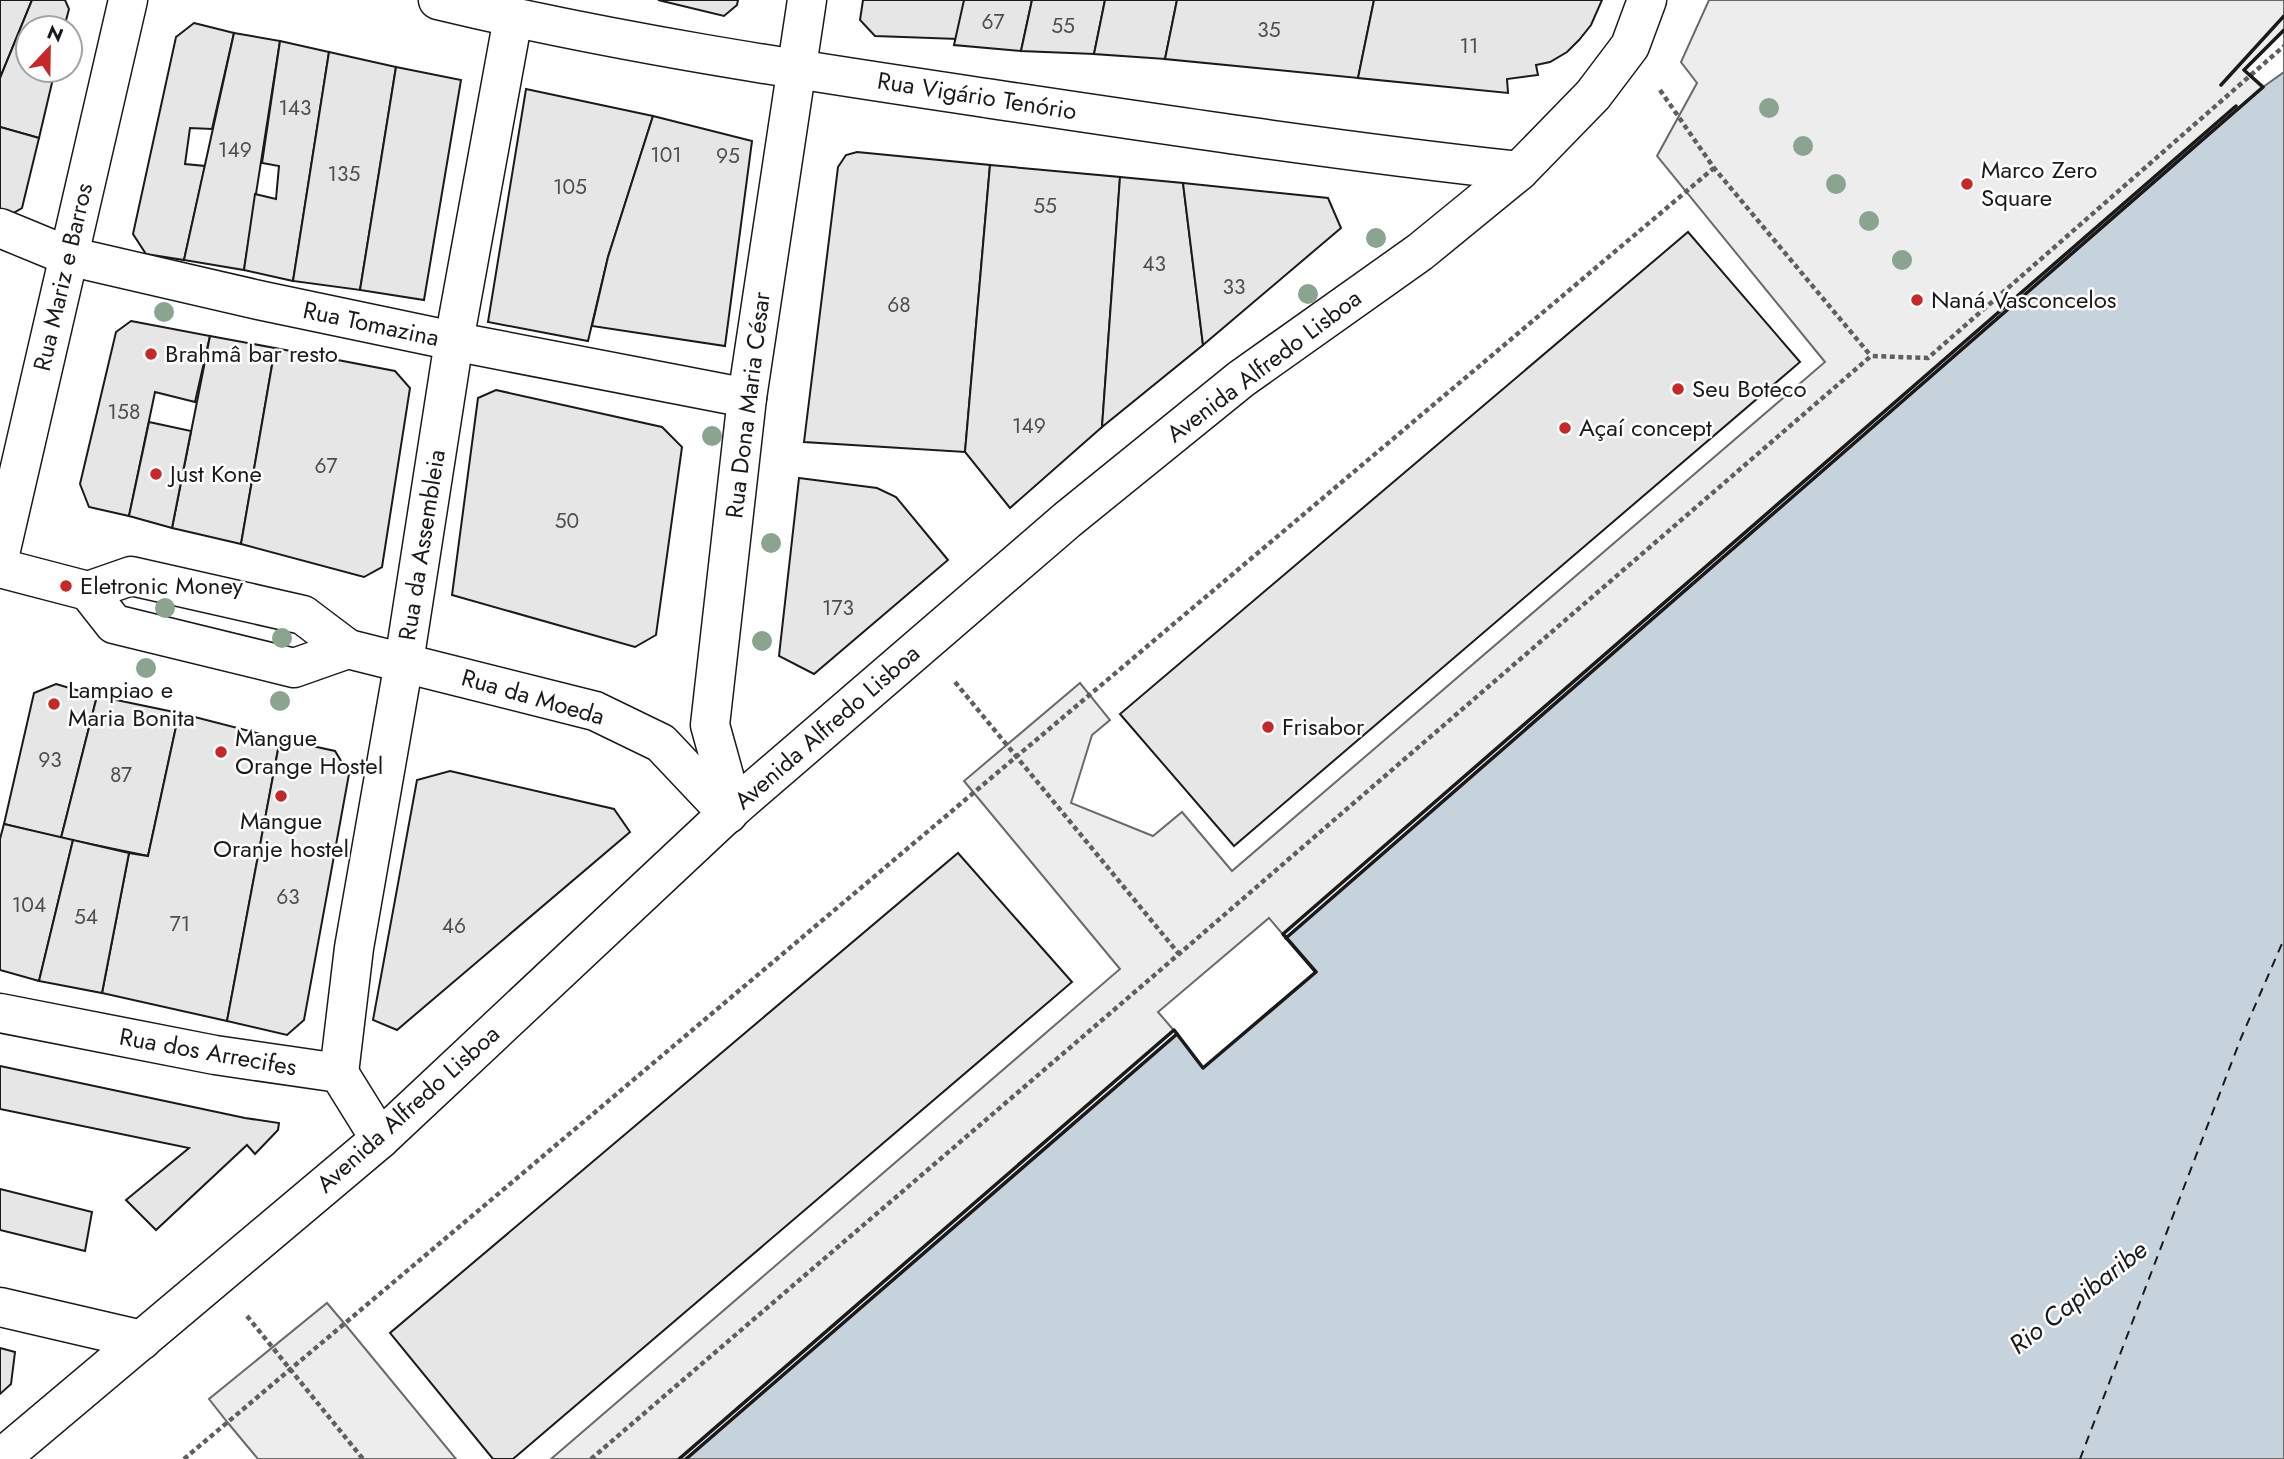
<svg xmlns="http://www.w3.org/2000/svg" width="2284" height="1459" viewBox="0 0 2284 1459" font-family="Jost,sans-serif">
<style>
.parking{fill:#ededed;stroke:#6a6a6a;stroke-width:2}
.water{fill:#c6d2dc;stroke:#6a6a6a;stroke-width:2}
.pier{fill:#fff;stroke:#6a6a6a;stroke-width:2}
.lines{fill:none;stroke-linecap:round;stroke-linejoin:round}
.ferry{stroke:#1a1a1a;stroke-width:2;stroke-dasharray:9 7;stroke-linecap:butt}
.building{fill:#e6e6e6;stroke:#1a1a1a;stroke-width:2}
.street-casing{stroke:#1a1a1a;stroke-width:41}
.secondary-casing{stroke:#1a1a1a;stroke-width:41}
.path{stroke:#5f5f5f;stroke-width:4.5;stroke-dasharray:5 3.5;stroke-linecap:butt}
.street{stroke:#fff;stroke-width:38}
.secondary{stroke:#fff;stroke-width:38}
.wall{stroke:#1a1a1a;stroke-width:3.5}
.tree{fill:#8aa48f}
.poi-dot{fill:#c62828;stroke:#fff;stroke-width:2.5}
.labels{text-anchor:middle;stroke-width:5;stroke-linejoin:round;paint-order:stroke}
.number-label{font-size:21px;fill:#4d4d4d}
.street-label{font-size:24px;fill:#1a1a1a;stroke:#fff}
.poi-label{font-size:24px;fill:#1a1a1a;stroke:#fff;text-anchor:start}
.water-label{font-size:26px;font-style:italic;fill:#1a1a1a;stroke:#fff}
</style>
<rect width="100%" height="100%" fill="#fff"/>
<g class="parking">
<path d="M1709,0H2284V30L2244,70L2263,88L1286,938L1269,918L1158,1012L1177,1034L686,1459H551L1120,969L964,781L1080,683L1110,720L1092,735L1071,803L1153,836L1182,812L1232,871L1825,362L1657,156L1697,83L1681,62Z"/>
<path d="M327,1303L344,1323L456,1459H258L228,1423L209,1399Z"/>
</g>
<path class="water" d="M2284,30V1459H686L1177,1034L1203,1068L1315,972L1286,938L2263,88L2244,70Z"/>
<path class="pier" d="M2284,30V72L2263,87L2244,70Z"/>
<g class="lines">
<path class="ferry" d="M2080,1459L2241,1038L2284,939"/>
</g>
<g class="building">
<path d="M0,0H32L0,78Z"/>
<path d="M32,0H65L69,9L64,28H28V70H55L39,138L0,127V78Z"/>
<path d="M658,0H738L737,5L724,16Z"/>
<path d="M863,0H966L958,39L875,36L860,20Z"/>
<path d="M964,0H1032L1021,51L954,45Z"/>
<path d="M1032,0H1105L1094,54L1021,51Z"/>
<path d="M1105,0H1177L1165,59L1094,54Z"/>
<path d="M1177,0H1374L1358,78L1165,59Z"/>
<path d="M1374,0H1602L1591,25L1579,40L1567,52L1550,62L1536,65L1538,75L1507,79L1508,93L1358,78Z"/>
<path d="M194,23L234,33L212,129L190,128L185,164L205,166L184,260L146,254L133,234L176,37Z"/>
<path d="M234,33L280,41L244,270L184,260Z"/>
<path d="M280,41L329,52L293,281L244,270L255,194L276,199L279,166L262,163Z"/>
<path d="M329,52L396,67L360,290L293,281Z"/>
<path d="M396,67L461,80L424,300L360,290Z"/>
<path d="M526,89L653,116L608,257L588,341L488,322Z"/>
<path d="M653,116L752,141L725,346L592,326L608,257Z"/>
<path d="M0,127L39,138L22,208L3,219L0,218Z"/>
<path d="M857,152L990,165L965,452L804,442L838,167L846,155Z"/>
<path d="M990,165L1120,177L1102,427L1010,508L965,452Z"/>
<path d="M1120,177L1183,183L1203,345L1102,427Z"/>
<path d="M1183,183L1328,198L1341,228L1203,345Z"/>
<path d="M1688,232L1800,362L1234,846L1120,714Z"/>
<path d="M131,321L210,336L195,402L155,392L129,516L89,507L80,484L116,332Z"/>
<path d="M210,336L275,348L241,544L172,528Z"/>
<path d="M275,348L395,371L410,388L382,567L364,577L241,544Z"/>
<path d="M496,390L662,427L682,447L656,635L635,647L452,595L478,398Z"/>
<path d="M149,422L191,431L172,528L129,516Z"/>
<path d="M799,478L877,488L896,497L948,560L814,674L779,656Z"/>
<path d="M56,684L97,696L61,838L4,824L34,693Z"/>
<path d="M97,696L179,713L148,856L61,838Z"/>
<path d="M179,713L280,739L227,1021L102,993L129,853L148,856Z"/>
<path d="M280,739L335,751L349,774L304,1020L287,1035L227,1021Z"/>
<path d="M450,771L614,809L630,832L397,1030L373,1020L417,780Z"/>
<path d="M4,824L73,840L39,981L0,970V839Z"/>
<path d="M73,840L129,853L102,993L39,981Z"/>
<path d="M958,853L1072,982L513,1459H493L390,1333Z"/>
<path d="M0,1066L245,1118L279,1123L278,1130L255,1154L247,1145L156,1230L126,1200L189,1148L0,1109Z"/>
<path d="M0,1189L92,1212L85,1251L0,1230Z"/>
<path d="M0,1348L15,1352L11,1384L0,1394Z"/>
</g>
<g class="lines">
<defs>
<g id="street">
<path d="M438,0C616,43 798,70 979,97C1159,124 1338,151 1519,171"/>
<path d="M0,228L68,256L263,301L473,345L747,398"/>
<path d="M0,554L128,0"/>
<path d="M0,568L88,591L114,624L294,668L348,649L595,711L661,743L728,814"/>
<path d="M88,591L131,576L303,615L348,649"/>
<path d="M733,808L710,725L747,398L807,0"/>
<path d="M0,1013L215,1055L339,1073L380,1139"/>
<path d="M339,1073L354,948L404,662L454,341L513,18"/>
<path d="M0,1307L142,1340"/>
</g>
<path id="secondary" d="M0,1459L380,1139L733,808L1067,520L1241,379L1420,252L1519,171L1593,95L1630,46L1647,0"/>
</defs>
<use href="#street" class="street-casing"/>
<use href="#secondary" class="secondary-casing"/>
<g class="path">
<path d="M1660,90L1714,168L1871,356"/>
<path d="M955,682L1179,954"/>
<path d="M247,1316L363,1459"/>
<path d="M184,1459L1714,168"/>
<path d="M591,1459L1179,954L1871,356L1928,358L2284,46"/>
</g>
<use href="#street" class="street"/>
<use href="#secondary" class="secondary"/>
<g class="wall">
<path d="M2221,85L2284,16"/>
<path d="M1286,938L2263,87L2244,70L2284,30"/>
<path d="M679,1459L1174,1030L1203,1068L1316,972L1283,934L2236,106"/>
<path d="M686,1459L1177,1034"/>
</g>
</g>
<g class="tree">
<circle cx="1769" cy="108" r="10"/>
<circle cx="1803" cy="146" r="10"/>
<circle cx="1836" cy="184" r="10"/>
<circle cx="1869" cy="221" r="10"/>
<circle cx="1376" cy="238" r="10"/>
<circle cx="1902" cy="260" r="10"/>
<circle cx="1308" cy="294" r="10"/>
<circle cx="164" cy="312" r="10"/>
<circle cx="712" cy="436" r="10"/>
<circle cx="771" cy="543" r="10"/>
<circle cx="165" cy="608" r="10"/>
<circle cx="282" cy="638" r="10"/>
<circle cx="762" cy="641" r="10"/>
<circle cx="146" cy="668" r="10"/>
<circle cx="280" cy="701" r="10"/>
</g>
<g class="poi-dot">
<circle cx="1967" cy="184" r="7"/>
<circle cx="1917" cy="300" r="7"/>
<circle cx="151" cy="354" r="7"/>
<circle cx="1678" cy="389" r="7"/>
<circle cx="1565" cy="428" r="7"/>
<circle cx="156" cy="474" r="7"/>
<circle cx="66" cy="586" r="7"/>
<circle cx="54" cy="704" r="7"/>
<circle cx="1268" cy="727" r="7"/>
<circle cx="221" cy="752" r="7"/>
<circle cx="281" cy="796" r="7"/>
</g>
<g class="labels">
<g class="number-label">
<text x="993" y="29">67</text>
<text x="1063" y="33">55</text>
<text x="1269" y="37">35</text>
<text x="1469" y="53">11</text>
<text x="295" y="115">143</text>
<text x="235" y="157">149</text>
<text x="666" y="162">101</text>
<text x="728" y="163">95</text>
<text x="344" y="181">135</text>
<text x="570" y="194">105</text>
<text x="1045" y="213">55</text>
<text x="1154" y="271">43</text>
<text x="1234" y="294">33</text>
<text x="899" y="312">68</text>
<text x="124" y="419">158</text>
<text x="1029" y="433">149</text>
<text x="326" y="473">67</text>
<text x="567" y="528">50</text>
<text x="838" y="615">173</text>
<text x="50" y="767">93</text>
<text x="121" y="782">87</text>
<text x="288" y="904">63</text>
<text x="29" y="912">104</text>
<text x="86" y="924">54</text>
<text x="180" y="931">71</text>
<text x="454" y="933">46</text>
</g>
<g class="street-label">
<text transform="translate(977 96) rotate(9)" y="8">Rua Vigário Tenório</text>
<text transform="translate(63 277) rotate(-77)" y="8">Rua Mariz e Barros</text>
<text transform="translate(371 324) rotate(12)" y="8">Rua Tomazina</text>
<text transform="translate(1264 366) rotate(-37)" y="8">Avenida Alfredo Lisboa</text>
<text transform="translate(748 405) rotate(-83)" y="8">Rua Dona Maria César</text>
<text transform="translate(422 545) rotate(-81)" y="8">Rua da Assembleia</text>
<text transform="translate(533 697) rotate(16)" y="8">Rua da Moeda</text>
<text transform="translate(827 727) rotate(-41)" y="8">Avenida Alfredo Lisboa</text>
<text transform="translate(208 1052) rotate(10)" y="8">Rua dos Arrecifes</text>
<text transform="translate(408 1109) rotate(-42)" y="8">Avenida Alfredo Lisboa</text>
</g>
<g class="poi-label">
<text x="1981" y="178">Marco Zero<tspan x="1981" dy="28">Square</tspan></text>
<text x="1931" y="308">Naná Vasconcelos</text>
<text x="165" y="362">Brahmâ bar resto</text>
<text x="1692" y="397">Seu Boteco</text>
<text x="1579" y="436">Açaí concept</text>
<text x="170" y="482">Just Kone</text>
<text x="80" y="594">Eletronic Money</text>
<text x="68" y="698">Lampiao e<tspan x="68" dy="28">Maria Bonita</tspan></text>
<text x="1282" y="735">Frisabor</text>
<text x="235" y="746">Mangue<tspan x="235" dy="28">Orange Hostel</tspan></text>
<text x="281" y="829" text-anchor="middle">Mangue<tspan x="281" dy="28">Oranje hostel</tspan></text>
</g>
<g class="water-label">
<text transform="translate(2078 1297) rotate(-38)" y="9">Rio Capibaribe</text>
</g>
</g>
<g transform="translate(49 49) rotate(22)"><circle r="33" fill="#ffffff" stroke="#a3a3a3" stroke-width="2"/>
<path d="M0-5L12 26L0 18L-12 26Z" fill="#c62828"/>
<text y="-10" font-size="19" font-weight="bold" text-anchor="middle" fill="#1a1a1a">N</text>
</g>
</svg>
